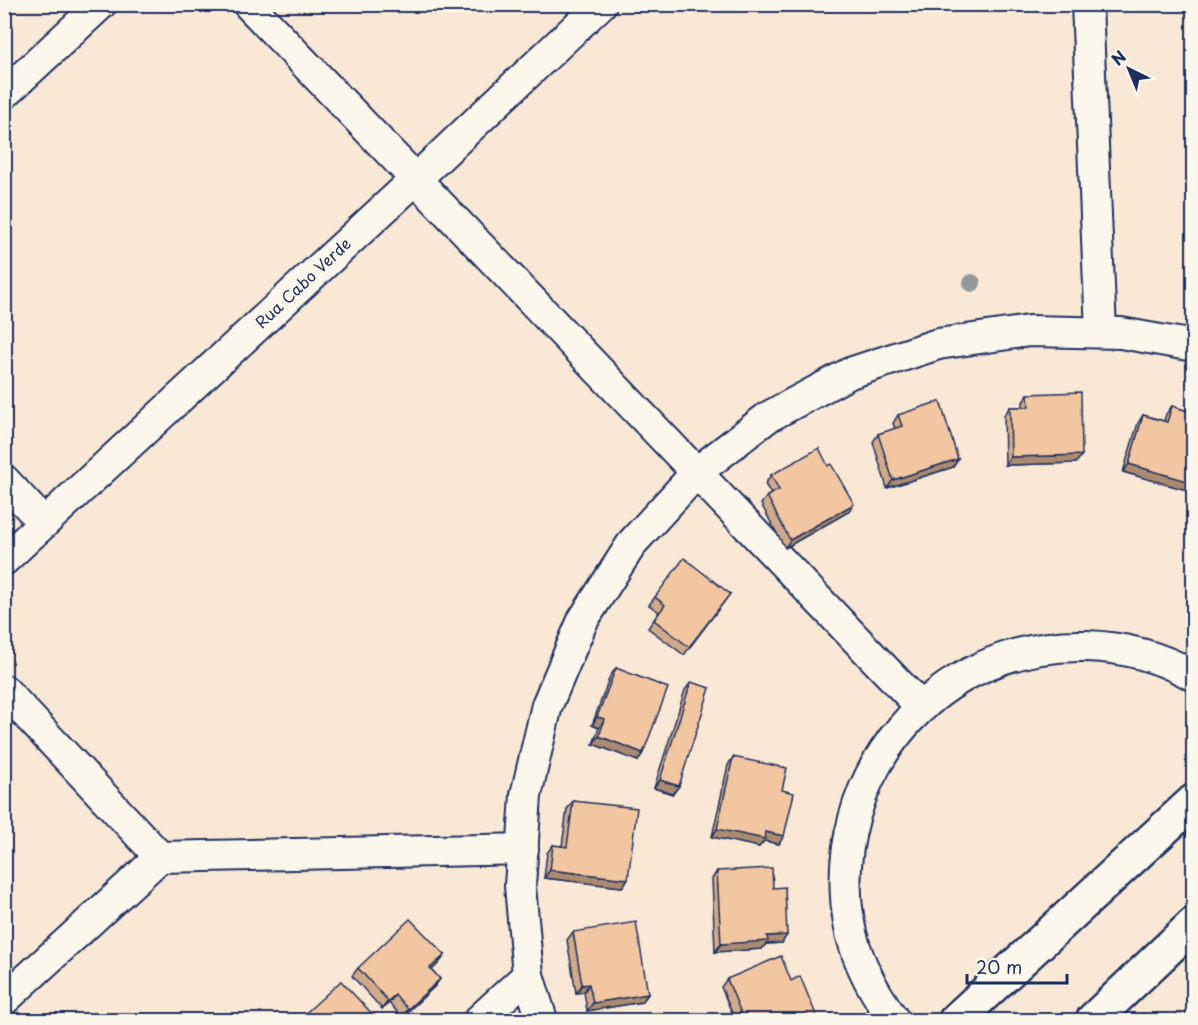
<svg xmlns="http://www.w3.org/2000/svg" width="1198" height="1025" viewBox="0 0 1198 1025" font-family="'Playpen Sans',sans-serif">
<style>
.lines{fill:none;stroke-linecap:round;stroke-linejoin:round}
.minor-casing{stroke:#1b2f5e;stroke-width:34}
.tertiary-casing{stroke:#1b2f5e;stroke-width:38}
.minor{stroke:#fbf7ec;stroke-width:30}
.tertiary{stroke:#fbf7ec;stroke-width:33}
.tree{fill:#949a9c}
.wall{fill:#d1aa8b;stroke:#1b2f5e;stroke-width:1.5}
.shaded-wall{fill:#aa8b71;stroke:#1b2f5e;stroke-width:1.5}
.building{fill:#f3c6a2;stroke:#1b2f5e;stroke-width:1.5}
.labels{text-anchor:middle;stroke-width:6;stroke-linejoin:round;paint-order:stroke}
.street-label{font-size:16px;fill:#1b2f5e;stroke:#fbf7ec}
</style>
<rect width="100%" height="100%" fill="#f9e8d6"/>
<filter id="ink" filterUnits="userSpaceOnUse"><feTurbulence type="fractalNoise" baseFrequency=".0167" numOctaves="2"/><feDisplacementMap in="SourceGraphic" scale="12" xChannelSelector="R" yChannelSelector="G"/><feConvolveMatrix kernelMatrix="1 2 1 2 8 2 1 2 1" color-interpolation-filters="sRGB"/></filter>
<g filter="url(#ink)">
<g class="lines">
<defs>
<g id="minor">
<path d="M248,4L921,707"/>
<path d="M1087,4L1101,332"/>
<path d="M4,94L101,4"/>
<path d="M4,480L44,523"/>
<path d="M4,560L416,179L601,4"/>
<path d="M4,690L160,857"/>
<path d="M4,1000L160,857L523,849"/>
<path d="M479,1020L528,975"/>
<path d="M542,1020L528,975L520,886L526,795L547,705L583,620L633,542L697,472L768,417L850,373L938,344L1029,331L1121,333L1194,346"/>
<path d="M894,1020C873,991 855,958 849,923C824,776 936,642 1086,646C1123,647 1161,657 1194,676"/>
</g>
<g id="tertiary">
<path d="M956,1020L1194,801"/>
<path d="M1093,1020L1194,924"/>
</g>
</defs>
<use href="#minor" class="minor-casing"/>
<use href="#tertiary" class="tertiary-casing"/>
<use href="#minor" class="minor"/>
<use href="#tertiary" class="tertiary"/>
</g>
<circle class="tree" cx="972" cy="283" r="9"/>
<g class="wall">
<path d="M1028,394L1076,463L1005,465L1004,415L1010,407H1023V402Z"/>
<path d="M1172,406L1194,413V486L1190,491L1123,472L1138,423L1143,415L1164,421L1166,414Z"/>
<path d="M898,415L958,459L953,467L887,488L873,442L878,434L895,429L893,423Z"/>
<path d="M771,475L848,512L785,548L761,504L767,496L771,494L765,484Z"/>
<path d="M730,594L684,655L648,628L659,612L649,605L655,597Z"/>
<path d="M616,668L638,761L593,744L599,728L592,725L610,676Z"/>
<path d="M691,682L673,794L654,788L685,690Z"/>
<path d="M733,757L782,790L779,844L764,841L759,847L712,837L728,765Z"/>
<path d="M573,801L628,879L622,887L544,878L547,853L553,845L562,846L567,809Z"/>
<path d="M717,871L773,888L782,943L766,944L762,949L715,952L712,879Z"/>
<path d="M573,932L648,994L642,1002L587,1011L584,992L576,993L567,940Z"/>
<path d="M445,955L439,963L432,970L440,979L434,987L402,1017L389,1003L382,1009L352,976L358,968Z"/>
<path d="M727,979L791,981L817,1017L814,1020H735L721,987Z"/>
</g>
<g class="shaded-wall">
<path d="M1082,455L1076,463L1005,465L1011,457Z"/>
<path d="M958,459L953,467L887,488L893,480Z"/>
<path d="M1129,464L1194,483V486L1190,491L1123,472Z"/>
<path d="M854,504L848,512L785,548L790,540Z"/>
<path d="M597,717L605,719L599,728L592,725Z"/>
<path d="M599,736L643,753L638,761L593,744Z"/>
<path d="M660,780L679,786L673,794L654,788Z"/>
<path d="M717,829L766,832L784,836L779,844L764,841L759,847L712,837Z"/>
<path d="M550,870L628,879L622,887L544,878Z"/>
<path d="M787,935L782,943L766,944L762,949L715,952L721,944L767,936Z"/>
<path d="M445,955L439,963L425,976L430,968Z"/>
<path d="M440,979L434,987L402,1017L408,1009Z"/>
<path d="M589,984L584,992L576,993L582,985Z"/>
<path d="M648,994L642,1002L587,1011L593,1003Z"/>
<path d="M395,995L389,1003L382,1009L388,1001Z"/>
</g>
<g class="building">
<path d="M1081,392L1082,455L1011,457L1010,407H1029L1028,394Z"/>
<path d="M940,401L958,459L893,480L878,434L902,426L898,415Z"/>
<path d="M1172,406L1194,413V483L1129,464L1143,415L1167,422Z"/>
<path d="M819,448L828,466L831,464L854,504L790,540L767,496L779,490L771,475Z"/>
<path d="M684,558L730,594L689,647L654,620L665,605L655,597Z"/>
<path d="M616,668L668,688L643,753L599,736L605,719L597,717Z"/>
<path d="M691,682L710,688L679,786L660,780Z"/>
<path d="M733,757L787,768L782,790L794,793L784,836L766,832L765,839L717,829Z"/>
<path d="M573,801L637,808L628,879L550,870L553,845L567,847Z"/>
<path d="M772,868L773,888L785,887L787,935L767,936L768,941L721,944L717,871Z"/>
<path d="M410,919L445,955L430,968L440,979L408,1009L395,995L388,1001L358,968Z"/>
<path d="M636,922L648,994L593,1003L589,984L582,985L573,932Z"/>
<path d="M781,956L791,981L800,976L817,1017L808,1020H744L727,979Z"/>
<path d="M341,981L378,1020H298Z"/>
</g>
</g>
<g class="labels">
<g class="street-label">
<text transform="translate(303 283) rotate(-43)" y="6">Rua Cabo Verde</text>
</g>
</g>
<rect width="1198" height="1025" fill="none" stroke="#fbf7ec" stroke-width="24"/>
<rect x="12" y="12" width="1174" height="1001" fill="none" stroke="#1b2f5e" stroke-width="2" filter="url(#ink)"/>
<g transform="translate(1129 69) rotate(317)" stroke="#fbf7ec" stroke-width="4.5" paint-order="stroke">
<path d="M0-4.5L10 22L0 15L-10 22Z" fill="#1b2f5e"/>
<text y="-9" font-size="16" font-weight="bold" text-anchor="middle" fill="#1b2f5e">N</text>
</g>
<path d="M967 974v9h100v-9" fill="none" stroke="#1b2f5e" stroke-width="3"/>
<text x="976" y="974" font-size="18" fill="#1b2f5e" stroke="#fbf7ec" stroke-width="4.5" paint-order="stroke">20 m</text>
</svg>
